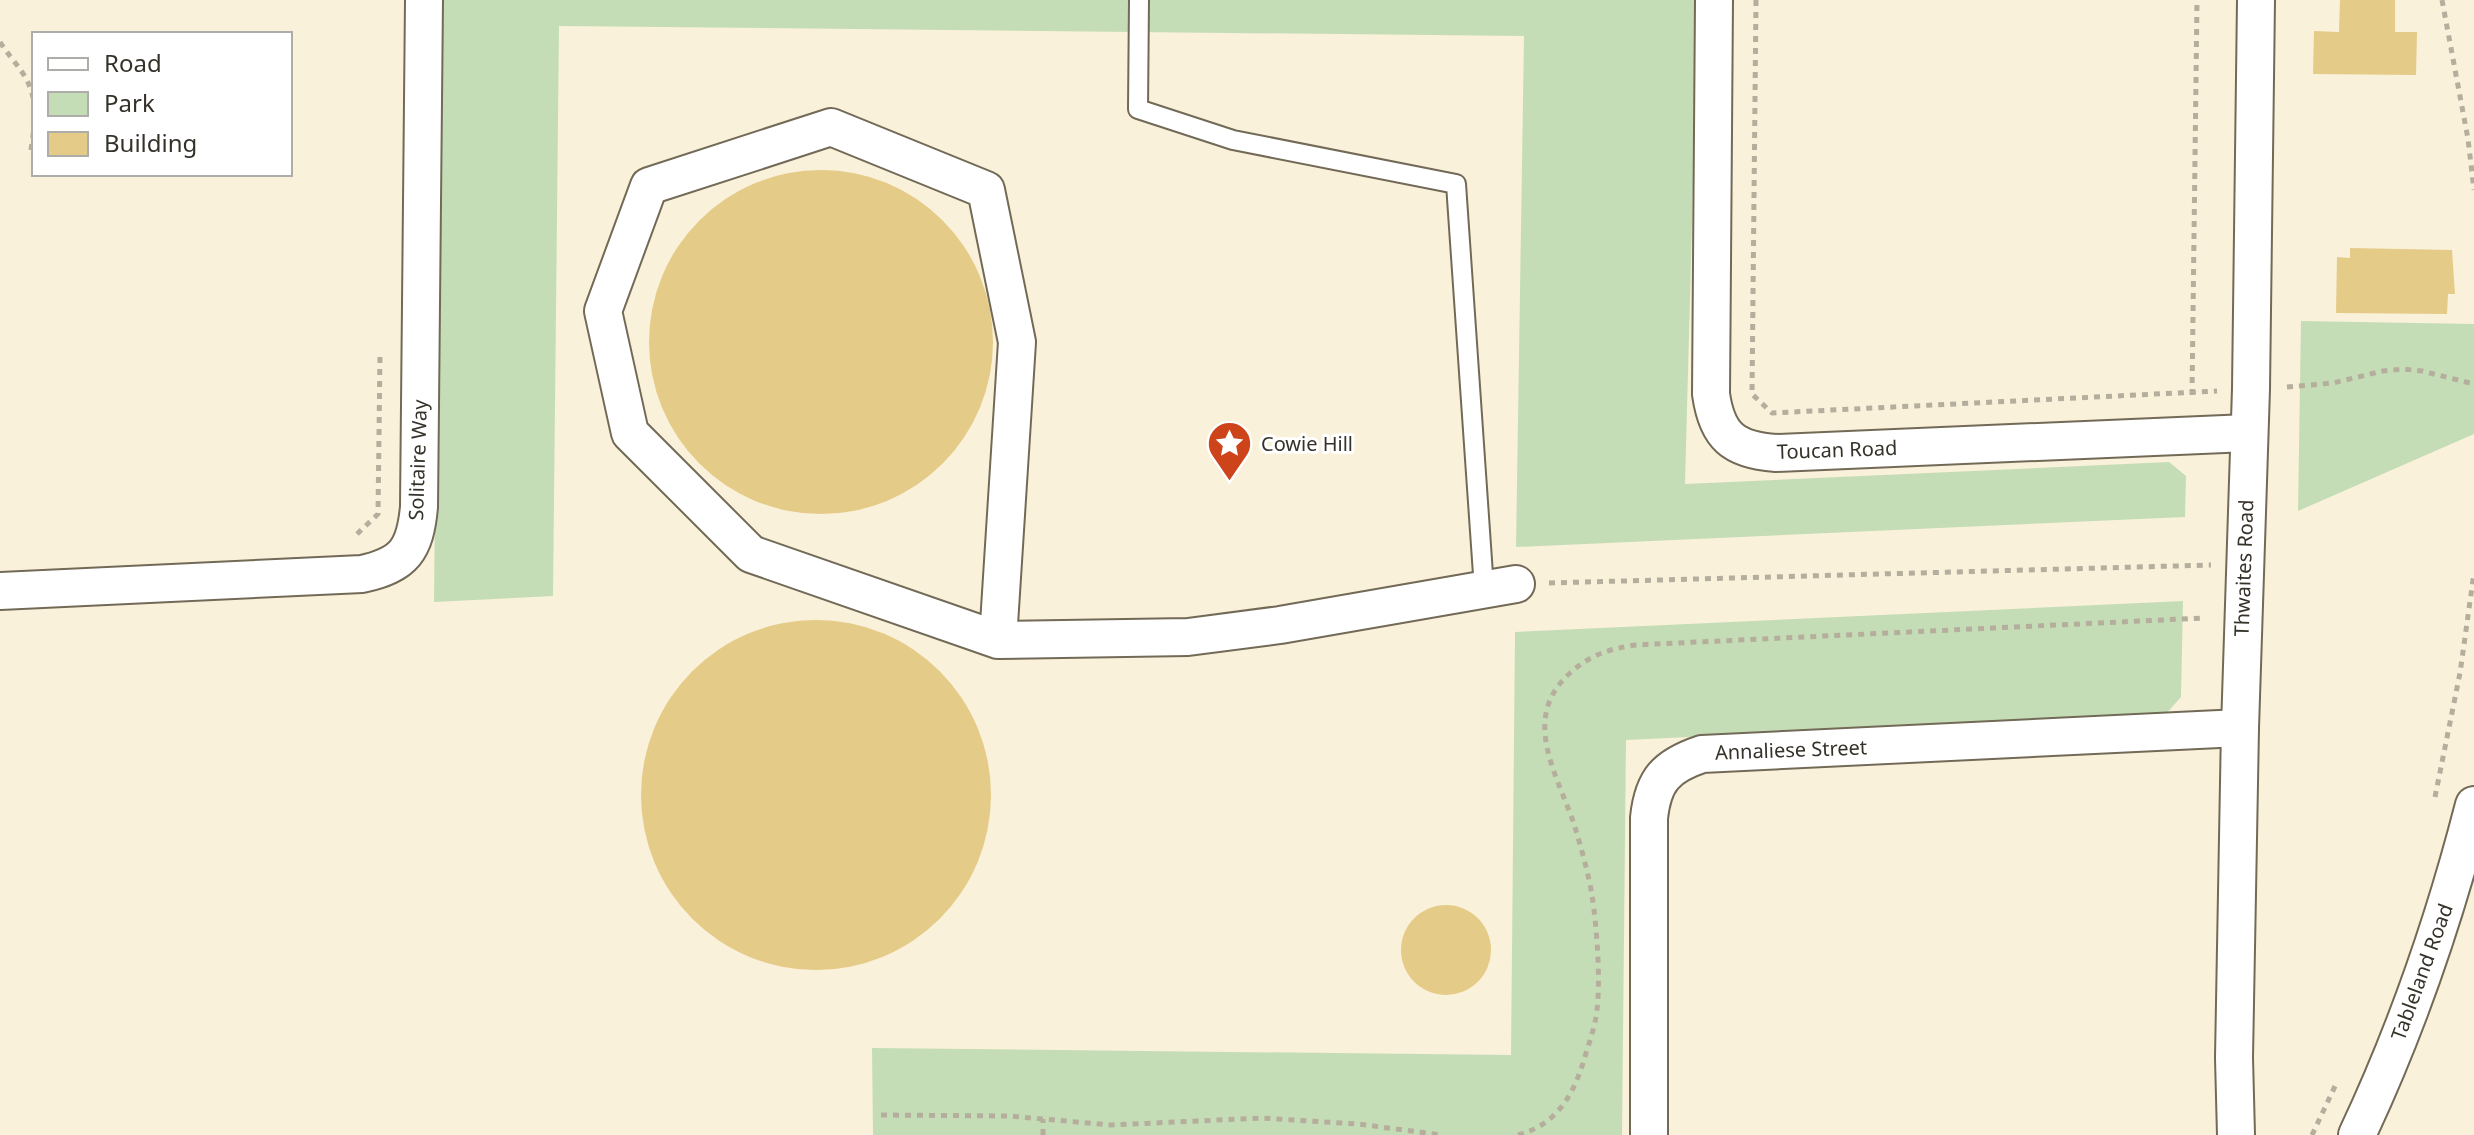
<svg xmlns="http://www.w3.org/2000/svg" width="2474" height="1135" viewBox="0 0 2474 1135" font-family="'Noto Sans',sans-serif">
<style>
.green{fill:#c5ddb6}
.building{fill:#e5cb88}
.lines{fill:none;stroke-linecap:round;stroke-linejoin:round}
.service-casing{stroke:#726a57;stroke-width:22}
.minor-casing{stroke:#726a57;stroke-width:40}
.path{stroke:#b5ae9d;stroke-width:5;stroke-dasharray:6 6;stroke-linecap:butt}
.service{stroke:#fff;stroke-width:18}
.minor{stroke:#fff;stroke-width:36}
.labels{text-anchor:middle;stroke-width:6;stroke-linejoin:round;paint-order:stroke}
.poi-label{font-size:20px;fill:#353229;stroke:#fff;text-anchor:start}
.street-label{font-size:20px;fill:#353229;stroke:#fff}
</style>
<rect width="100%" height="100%" fill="#faf1db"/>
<g class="green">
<path d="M440,0H1698L1685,484L2169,462L2186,476L2185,517L1516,547L1524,36L559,26L553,596L434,602Z"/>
<path d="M2301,321L2474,324V434L2298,511Z"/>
<path d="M2183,601L2181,697L2165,715L1626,740L1622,1135H873L872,1048L1511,1055L1515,632Z"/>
</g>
<g class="building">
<path d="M2340,0H2395V32H2417L2416,75L2313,74L2314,31L2339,32Z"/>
<circle cx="821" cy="342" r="172"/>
<path d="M2350,248L2452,250L2455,294H2448L2447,314L2336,313L2337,257L2350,258Z"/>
<circle cx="816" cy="795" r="175"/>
<circle cx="1446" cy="950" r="45"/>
</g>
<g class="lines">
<defs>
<path id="service" d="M1139,0L1138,109L1233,140L1456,184L1484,589"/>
<g id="minor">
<path d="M1714,0L1711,394C1717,436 1733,450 1776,453L2248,433"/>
<path d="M0,591L362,574C404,565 415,550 419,507L424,0"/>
<path d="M998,640L1017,342L986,190L831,127L649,186L603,311L630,433L751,554L998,640L1188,637L1280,625L1516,584"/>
<path d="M1649,1135V818C1653,780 1666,766 1702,754L2240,728"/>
<path d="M2236,1135L2234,1058L2240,728L2251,389L2256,0"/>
<path d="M2357,1135C2407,1029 2445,918 2474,805"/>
</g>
</defs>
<use href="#service" class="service-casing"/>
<use href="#minor" class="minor-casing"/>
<g class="path">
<path d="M1756,0L1752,394L1772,413L2217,391"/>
<path d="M2442,0L2468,139L2474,190"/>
<path d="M0,42C14,64 31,76 34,104"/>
<path d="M31,150L34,128"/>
<path d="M2287,387L2333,383L2383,371L2403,369L2422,371L2474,384"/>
<path d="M2192,395L2197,0"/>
<path d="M357,534L378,514L380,354"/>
<path d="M1549,583L2211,565"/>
<path d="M2435,797L2460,673L2474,573"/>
<path d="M881,1115L1009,1116L1111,1125L1262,1118L1358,1124L1442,1135"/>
<path d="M1043,1135V1119"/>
<path d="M1518,1135C1555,1125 1572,1098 1583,1063C1587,1049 1592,1036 1595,1022C1602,990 1597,928 1592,895C1588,872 1581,847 1574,824C1557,774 1520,718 1570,673C1590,655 1609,649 1635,645L2204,618"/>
<path d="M2312,1135L2337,1082"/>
</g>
<use href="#service" class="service"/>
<use href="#minor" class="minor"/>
</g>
<defs>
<symbol id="sight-pin" viewBox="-11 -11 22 30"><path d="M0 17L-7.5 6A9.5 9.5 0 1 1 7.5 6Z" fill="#cd441b" stroke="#fff"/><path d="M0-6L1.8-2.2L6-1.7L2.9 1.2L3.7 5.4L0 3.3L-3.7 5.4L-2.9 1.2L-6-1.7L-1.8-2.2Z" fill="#fff"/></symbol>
</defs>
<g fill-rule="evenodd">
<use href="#sight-pin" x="1204" y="418" width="51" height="69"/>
</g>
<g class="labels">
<g class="poi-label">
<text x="1261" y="451">Cowie Hill</text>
</g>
<g class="street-label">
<text transform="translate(1837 450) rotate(-2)" y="7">Toucan Road</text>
<text transform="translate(418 460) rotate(-88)" y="7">Solitaire Way</text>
<text transform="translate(2244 568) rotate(-88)" y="7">Thwaites Road</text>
<text transform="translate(1791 750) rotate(-2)" y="7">Annaliese Street</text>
<text transform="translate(2422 972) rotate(-70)" y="7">Tableland Road</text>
</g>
</g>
<rect x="32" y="32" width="260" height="144" fill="#ffffff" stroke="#aeada9" stroke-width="2"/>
<rect x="48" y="58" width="40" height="12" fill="#ffffff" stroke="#aeada9" stroke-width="2"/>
<text x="104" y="72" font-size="24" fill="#353229">Road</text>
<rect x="48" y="92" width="40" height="24" fill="#c5ddb6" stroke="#aeada9" stroke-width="2"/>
<text x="104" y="112" font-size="24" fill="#353229">Park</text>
<rect x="48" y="132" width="40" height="24" fill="#e5cb88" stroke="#aeada9" stroke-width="2"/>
<text x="104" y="152" font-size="24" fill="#353229">Building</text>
</svg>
